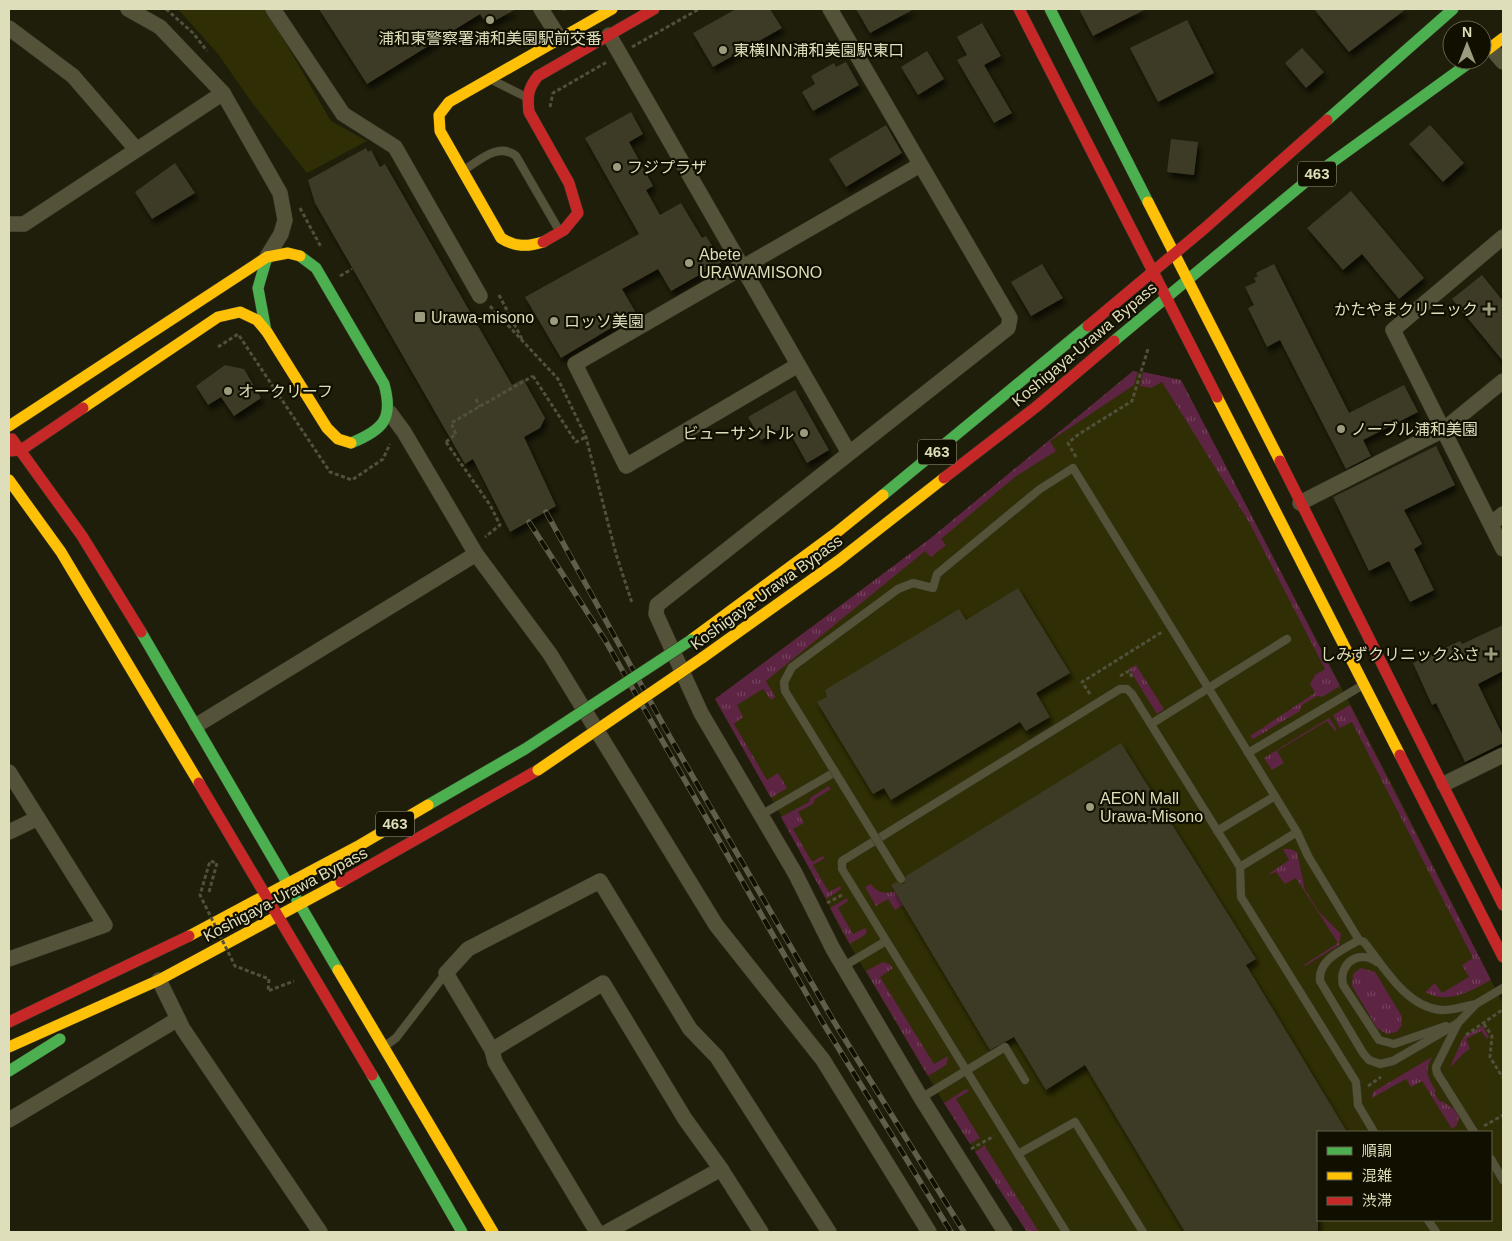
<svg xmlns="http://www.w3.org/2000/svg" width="1512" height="1241" viewBox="0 0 1512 1241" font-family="Helvetica,'Noto Sans JP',sans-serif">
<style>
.built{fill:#2f2e04;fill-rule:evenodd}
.grass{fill:url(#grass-tufts)}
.building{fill:#3e3a26;filter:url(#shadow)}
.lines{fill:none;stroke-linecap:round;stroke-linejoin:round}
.lane-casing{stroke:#393827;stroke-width:9}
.street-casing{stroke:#393827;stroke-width:16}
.fast-casing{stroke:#393827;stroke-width:12}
.slow-casing{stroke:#393827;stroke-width:12}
.jam-casing{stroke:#393827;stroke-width:12}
.path{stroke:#51503b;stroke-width:3;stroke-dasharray:4 2.5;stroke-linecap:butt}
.lane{stroke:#545339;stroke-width:8}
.street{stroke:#545339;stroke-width:15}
.fast{stroke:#4caf50;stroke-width:11}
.slow{stroke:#ffc107;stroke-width:11}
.jam{stroke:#c62828;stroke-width:11}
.rail-casing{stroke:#5e5e4a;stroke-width:5.5}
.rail{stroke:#110f00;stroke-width:4;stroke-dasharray:11;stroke-linecap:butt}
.lane-bridge-casing{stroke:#393827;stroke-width:9;stroke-linecap:butt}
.fast-bridge-casing{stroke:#393827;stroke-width:12;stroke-linecap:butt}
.slow-bridge-casing{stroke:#393827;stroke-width:12;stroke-linecap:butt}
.path-bridge{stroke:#51503b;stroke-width:3;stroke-dasharray:4 2.5;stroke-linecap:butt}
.lane-bridge{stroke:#545339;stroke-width:8}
.fast-bridge{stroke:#4caf50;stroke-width:11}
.slow-bridge{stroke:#ffc107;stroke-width:11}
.poi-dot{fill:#9c9b7d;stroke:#110f00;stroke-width:2}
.labels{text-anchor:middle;stroke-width:4.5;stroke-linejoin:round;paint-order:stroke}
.shield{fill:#110f00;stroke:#a1a083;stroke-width:1}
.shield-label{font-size:15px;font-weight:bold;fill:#dfdebb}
.poi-label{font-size:16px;fill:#dfdebb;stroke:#110f00;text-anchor:start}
.street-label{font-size:16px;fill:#dfdebb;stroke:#110f00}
</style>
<defs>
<pattern id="grass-tufts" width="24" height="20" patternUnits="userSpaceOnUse" patternTransform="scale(1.25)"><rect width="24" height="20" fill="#5d2443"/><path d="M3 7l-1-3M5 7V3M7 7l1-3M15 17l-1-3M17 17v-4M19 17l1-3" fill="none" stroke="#74435c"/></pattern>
<filter id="shadow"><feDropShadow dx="3" dy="5.5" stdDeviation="2.5" flood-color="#0009"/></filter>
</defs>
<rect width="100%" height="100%" fill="#1f1e0a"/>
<g class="built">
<path d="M178,9H266L331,121L367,141L307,173L253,104L218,54Z"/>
<path d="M1133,371L1181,380L1399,798L1503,1004V1232H1027L944,1103L842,932L810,867L715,699L931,538ZM1318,1132H1491V1220H1318Z"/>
</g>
<g class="grass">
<path d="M1133,371L1138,372L1134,385L1050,441L1056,451L1015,477L941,539L946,545L931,557L925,551L766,681L775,697L771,700L763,689L737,705L743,717L734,724L767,780L778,773L787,788L771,798L715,699L931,538Z"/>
<path d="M1143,372L1181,380L1340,686L1322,697L1317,696L1302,705L1300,711L1253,739L1250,736L1315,693L1310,684L1315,675L1325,669L1249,522L1162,382L1151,388L1140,386Z"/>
<path d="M1136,665L1164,709L1157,714L1129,669Z"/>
<path d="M1350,705L1491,980C1470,991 1449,1005 1425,992L1435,983L1442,993L1469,977L1462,965L1473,958L1352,722L1340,728L1333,715Z"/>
<path d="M1329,718L1337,730L1335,731L1327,721L1277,751L1284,763L1272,770L1264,758Z"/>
<path d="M829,786L831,789L815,799L813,804L798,812L804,823L793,829L812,862L823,856L825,858L813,865L829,892L840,886L841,889L826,899L781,817L809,802L810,798Z"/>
<path d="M1283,849H1290L1297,852L1305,890L1319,912L1341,934L1339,945L1305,966L1304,965L1338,943L1296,878L1285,884L1276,872L1267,875L1289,860Z"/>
<path d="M871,884C877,892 885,895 895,891L903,905L895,910L888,899L876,906L865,887Z"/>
<path d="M847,898L848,901L838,908L853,934L865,928L867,931L865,935L850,944L830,908Z"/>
<path d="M883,962L889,964L893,968L880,977L934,1064L948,1056V1058L946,1065L928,1076L866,971Z"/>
<path d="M1361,968L1375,972L1401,1015L1402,1025L1397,1032L1387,1034L1377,1028L1352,986L1353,974Z"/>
<path d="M1483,1026L1489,1037L1487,1039L1481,1031L1466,1039L1470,1049C1461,1054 1458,1061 1450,1067L1464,1036Z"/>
<path d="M1432,1057C1424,1071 1428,1078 1436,1091L1434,1093L1440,1102L1442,1101L1455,1110L1459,1117L1457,1125L1452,1129L1422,1081L1411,1087L1406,1079L1372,1098L1373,1092Z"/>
<path d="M966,1089L969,1091L956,1099L980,1138L970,1144L944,1103Z"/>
<path d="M985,1145L986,1148L1039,1232H1027L975,1152Z"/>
</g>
<g class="building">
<path d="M319,9H516L487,25L480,14L367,84Z"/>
<path d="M736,9H770L782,28L713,67L693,33Z"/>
<path d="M856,9H914L870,33Z"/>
<path d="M1079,9H1146L1093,36Z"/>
<path d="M1314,9H1406L1349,52Z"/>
<path d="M1187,20L1214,73L1158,102L1130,48Z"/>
<path d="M982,23L1001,56L984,65L1012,113L994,123L957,60L967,55L957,37Z"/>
<path d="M1302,48L1324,72L1306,88L1285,63Z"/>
<path d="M927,51L944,79L918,95L901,67Z"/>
<path d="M846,62L859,85L813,111L802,92L815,84L811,76L834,63L836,67Z"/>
<path d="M631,112L643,134L629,142L653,186L646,190L660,215L681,203L702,238L706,236L722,262L671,291L658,269L622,289L636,313L561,358L525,297L639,234L585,138Z"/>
<path d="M886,125L902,153L846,187L829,159Z"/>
<path d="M1430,125L1464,163L1443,182L1409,144Z"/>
<path d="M1171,139L1198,142L1194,175L1167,172Z"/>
<path d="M366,148L368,152L371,150L380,167L385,164L512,385L523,379L545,418L540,428L524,437L556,506L510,532L473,459L465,464L315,203L308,180Z"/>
<path d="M175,163L195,193L152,219L135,192Z"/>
<path d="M1351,191L1424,278L1399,299L1362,254L1343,270L1307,228Z"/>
<path d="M1042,264L1063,298L1031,316L1011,282Z"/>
<path d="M1274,264L1349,413L1404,385L1418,412L1363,440L1371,456L1346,469L1280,340L1267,347L1248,308L1254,305L1245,287L1256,282L1254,278L1258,276L1256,273Z"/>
<path d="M1482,275L1503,301V361L1452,299Z"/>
<path d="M225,365L244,369L261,398L234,416L221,397L208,405L196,386Z"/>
<path d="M795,390L829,450L807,463L786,426L761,440L748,417Z"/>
<path d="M1436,446L1455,485L1404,510L1422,544L1414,549L1434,590L1410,602L1389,561L1369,571L1333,497Z"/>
<path d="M1018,588L1070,673L1036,693L1050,717L1026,731L1020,722L891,800L884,788L873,794L817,702L827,697L825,690L959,609L966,620Z"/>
<path d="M1503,625V671L1478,684L1503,736V743L1465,762L1436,703L1432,705L1413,663L1460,641L1462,644Z"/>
<path d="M1121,743L1256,959L1246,965L1347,1132H1318V1232H1185L1085,1065L1046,1090L1014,1037L990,1050L891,885L896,882L904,884L906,876Z"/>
</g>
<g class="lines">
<defs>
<g id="lane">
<path d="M492,80L526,97"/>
<path d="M464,170C480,160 499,142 516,156L560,232"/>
<path d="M898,589L913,583L933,588L937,574L1040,489L1073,468L1297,832L1308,856L1359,940"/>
<path d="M1151,724L1287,639"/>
<path d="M1248,753L1363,685"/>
<path d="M761,815L835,772"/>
<path d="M1217,831L1275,796"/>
<path d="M1240,867L1241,897L1356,1082L1358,1105L1374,1132"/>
<path d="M1377,962C1359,949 1338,963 1343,985L1379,1040L1394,1044L1446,1026"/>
<path d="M844,966L886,941"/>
<path d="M1476,1004C1465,1006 1452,1011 1441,1010C1406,1007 1384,967 1364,942L1359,940C1343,950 1318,959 1320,981L1363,1053L1369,1060L1380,1064L1393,1061L1458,1023L1476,1004L1503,988"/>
<path d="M1458,1023L1436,1067L1437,1073L1474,1132"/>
<path d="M385,1046L396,1038L446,973"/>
<path d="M921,1098L1005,1047L1025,1080"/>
<path d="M1018,1154L1075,1122L1143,1232"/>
<path d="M1491,1159L1503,1180"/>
<path d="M1428,1220L1436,1232"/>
<path d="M1066,1232L842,869V861L1120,689H1127L1132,694L1240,867L1297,832"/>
</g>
<g id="street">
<path d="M128,9L160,27L223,93L280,193L285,220L281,234L267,257"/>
<path d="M273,9L343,114L395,147L480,296"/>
<path d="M541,9L560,39"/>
<path d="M830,9L1010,318L1008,328L657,605L656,614L701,713L795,873L833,949L921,1098L1005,1232"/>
<path d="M9,28L73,76L136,149"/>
<path d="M609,35L849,453"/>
<path d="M1491,48L1503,62"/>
<path d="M9,224H24L223,93"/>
<path d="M1503,237L1393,330L1503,549"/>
<path d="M798,365L626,466L575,364L920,165"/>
<path d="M1300,503L1443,430L1503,381"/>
<path d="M1491,524L1503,514"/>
<path d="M476,554L550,654L716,925L823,1060L929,1232"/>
<path d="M197,725L476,554L404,432L390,413"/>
<path d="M9,772L105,925L9,959"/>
<path d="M1444,784L1503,755"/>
<path d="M9,832L38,818"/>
<path d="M159,980L183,1029L320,1232"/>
<path d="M492,1050L603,983L685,1119L721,1169L761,1232"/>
<path d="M9,1120L178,1019"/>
<path d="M597,1232L495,1062L492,1050L446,973L468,949L600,881L690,1029L717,1057L829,1232"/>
<path d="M607,1232L721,1169"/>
</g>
<g id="fast">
<path d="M1050,9L1148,202"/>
<path d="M1327,120L1453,9"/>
<path d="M300,256L316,268L384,384C394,419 383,430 351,443"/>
<path d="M266,331L258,288L267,257"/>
<path d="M1114,341L1309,179L1473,60"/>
<path d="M883,495L1088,326"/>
<path d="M141,632L338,970"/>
<path d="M428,805L525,749"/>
<path d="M9,1071L60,1039"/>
<path d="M372,1075L462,1232"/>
</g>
<g id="slow">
<path d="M1482,54L1503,38"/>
<path d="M1148,202L1280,461"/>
<path d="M543,242C527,247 515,247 501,238L440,131L439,115L449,102L612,9"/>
<path d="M1217,397L1400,755"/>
<path d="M83,408L218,317L240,312L257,320L267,332L327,428L338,439L351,443"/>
<path d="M9,426L267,257L288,253L300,256"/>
<path d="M9,480L61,552L199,783"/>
<path d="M691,640L836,533L883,495"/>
<path d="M702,658L838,561L944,478"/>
<path d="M189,936L360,845L428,805"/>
<path d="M338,970L493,1232"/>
<path d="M9,1047L159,980L341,882"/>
</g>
<g id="jam">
<path d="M1019,9L1217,397"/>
<path d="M543,242L564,230L578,213L569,183L529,112C527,97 528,88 538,76L654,9"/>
<path d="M1088,326L1205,228L1327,120"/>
<path d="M12,439L82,536L141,632"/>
<path d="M9,451L21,450L83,408"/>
<path d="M1280,461L1503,905"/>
<path d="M944,478L1036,407L1114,341"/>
<path d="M1400,755L1503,957"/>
<path d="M199,783L372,1075"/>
<path d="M341,882L538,770"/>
<path d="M9,1022L189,936"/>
</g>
</defs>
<use href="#lane" class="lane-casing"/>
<use href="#street" class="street-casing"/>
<use href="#fast" class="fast-casing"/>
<use href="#slow" class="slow-casing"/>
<use href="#jam" class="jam-casing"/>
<g class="path">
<path d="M166,9L193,33L207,51"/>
<path d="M562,9H569"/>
<path d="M632,47L699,9"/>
<path d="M550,107L553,93L607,62"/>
<path d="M300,208L321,247"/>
<path d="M340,276L352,269"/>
<path d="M499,295L522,339"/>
<path d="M490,306L558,379L586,437L616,554L632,603"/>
<path d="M218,347L238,334L330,472L352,480L383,459L390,444"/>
<path d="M533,376L576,442L586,437"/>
<path d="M476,399L480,407"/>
<path d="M446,442L490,505L500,525L485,537"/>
<path d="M1076,457L1068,443L1079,434L1132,401L1148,349"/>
<path d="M1120,676L1129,671L1133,679"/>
<path d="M1090,694L1082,682L1162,632"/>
<path d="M827,903L844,894"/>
<path d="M1484,1024L1492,1036L1490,1057L1503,1078"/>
<path d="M1466,1035L1502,1010"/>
<path d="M1368,1086L1381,1077"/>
<path d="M1484,1126L1503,1115"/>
<path d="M971,1149L994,1136"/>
</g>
<use href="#lane" class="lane"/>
<use href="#street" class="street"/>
<use href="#fast" class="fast"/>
<use href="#slow" class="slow"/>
<use href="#jam" class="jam"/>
<defs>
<g id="rail">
<path d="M546,512L670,737L833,1020L964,1232"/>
<path d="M529,522L605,640L823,1023L951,1232"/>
</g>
</defs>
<use href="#rail" class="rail-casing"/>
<use href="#rail" class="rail"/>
<defs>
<path id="lane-bridge" d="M898,589L792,667L784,682L785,691L901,879"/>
<path id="fast-bridge" d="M525,749L691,640"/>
<path id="slow-bridge" d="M538,770L702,658"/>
</defs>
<use href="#lane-bridge" class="lane-bridge-casing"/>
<use href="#fast-bridge" class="fast-bridge-casing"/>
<use href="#slow-bridge" class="slow-bridge-casing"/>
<g class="path-bridge">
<path d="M446,442L456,434L451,423L533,376"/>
<path d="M209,892L217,863L210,861L200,895L235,966L269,979L268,991L294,981"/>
</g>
<use href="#lane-bridge" class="lane-bridge"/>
<use href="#fast-bridge" class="fast-bridge"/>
<use href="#slow-bridge" class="slow-bridge"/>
</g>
<g class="poi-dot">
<circle cx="490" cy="20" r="5"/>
<circle cx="723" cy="50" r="5"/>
<circle cx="617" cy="167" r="5"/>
<circle cx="689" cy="263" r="5"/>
<path d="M1486.5 301.5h5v5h5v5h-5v5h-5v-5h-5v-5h5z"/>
<rect x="414" y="311" width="12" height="12" rx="2.5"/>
<circle cx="554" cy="321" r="5"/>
<circle cx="228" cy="391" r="5"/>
<circle cx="1341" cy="429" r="5"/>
<circle cx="804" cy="433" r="5"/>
<path d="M1488.5 646.5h5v5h5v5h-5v5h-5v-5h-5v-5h5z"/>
<circle cx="1090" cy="807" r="5"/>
</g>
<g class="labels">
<g class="shield">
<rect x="1298" y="161.5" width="38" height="25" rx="4"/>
<rect x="918" y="439.5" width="38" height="25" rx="4"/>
<rect x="376" y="811.5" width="38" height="25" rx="4"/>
</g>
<g class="shield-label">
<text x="1317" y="179">463</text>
<text x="937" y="457">463</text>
<text x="395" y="829">463</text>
</g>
<g class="poi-label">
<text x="490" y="44" text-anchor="middle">浦和東警察署浦和美園駅前交番</text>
<text x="733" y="56">東横INN浦和美園駅東口</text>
<text x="627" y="173">フジプラザ</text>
<text x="699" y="260">Abete<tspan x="699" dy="18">URAWAMISONO</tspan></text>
<text x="1478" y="315" text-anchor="end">かたやまクリニック</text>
<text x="431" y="323">Urawa-misono</text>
<text x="564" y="327">ロッソ美園</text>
<text x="238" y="397">オークリーフ</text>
<text x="1351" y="435">ノーブル浦和美園</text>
<text x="794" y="439" text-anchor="end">ビューサントル</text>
<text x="1480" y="660" text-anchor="end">しみずクリニックふさ</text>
<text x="1100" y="804">AEON Mall<tspan x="1100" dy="18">Urawa-Misono</tspan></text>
</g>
<g class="street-label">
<text transform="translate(1084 344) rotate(-40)" y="6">Koshigaya-Urawa Bypass</text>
<text transform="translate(766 592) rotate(-36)" y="6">Koshigaya-Urawa Bypass</text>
<text transform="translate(285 894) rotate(-28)" y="6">Koshigaya-Urawa Bypass</text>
</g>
</g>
<rect width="1512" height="1241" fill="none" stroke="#dfdebb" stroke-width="20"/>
<rect x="1317" y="1131" width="175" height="90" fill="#110f00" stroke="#63624b"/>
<rect x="1327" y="1147" width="25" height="8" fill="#4caf50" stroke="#63624b"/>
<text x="1362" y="1156" font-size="15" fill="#dfdebb">順調</text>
<rect x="1327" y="1172" width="25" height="8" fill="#ffc107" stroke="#63624b"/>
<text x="1362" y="1181" font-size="15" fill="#dfdebb">混雑</text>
<rect x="1327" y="1197" width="25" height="8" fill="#c62828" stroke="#63624b"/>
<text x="1362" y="1206" font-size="15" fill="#dfdebb">渋滞</text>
<g transform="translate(1467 45)"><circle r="24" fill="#110f00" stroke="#63624b"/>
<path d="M0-4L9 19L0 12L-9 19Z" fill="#9c9b7d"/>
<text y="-8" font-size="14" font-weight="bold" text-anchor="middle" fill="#dfdebb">N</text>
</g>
</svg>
